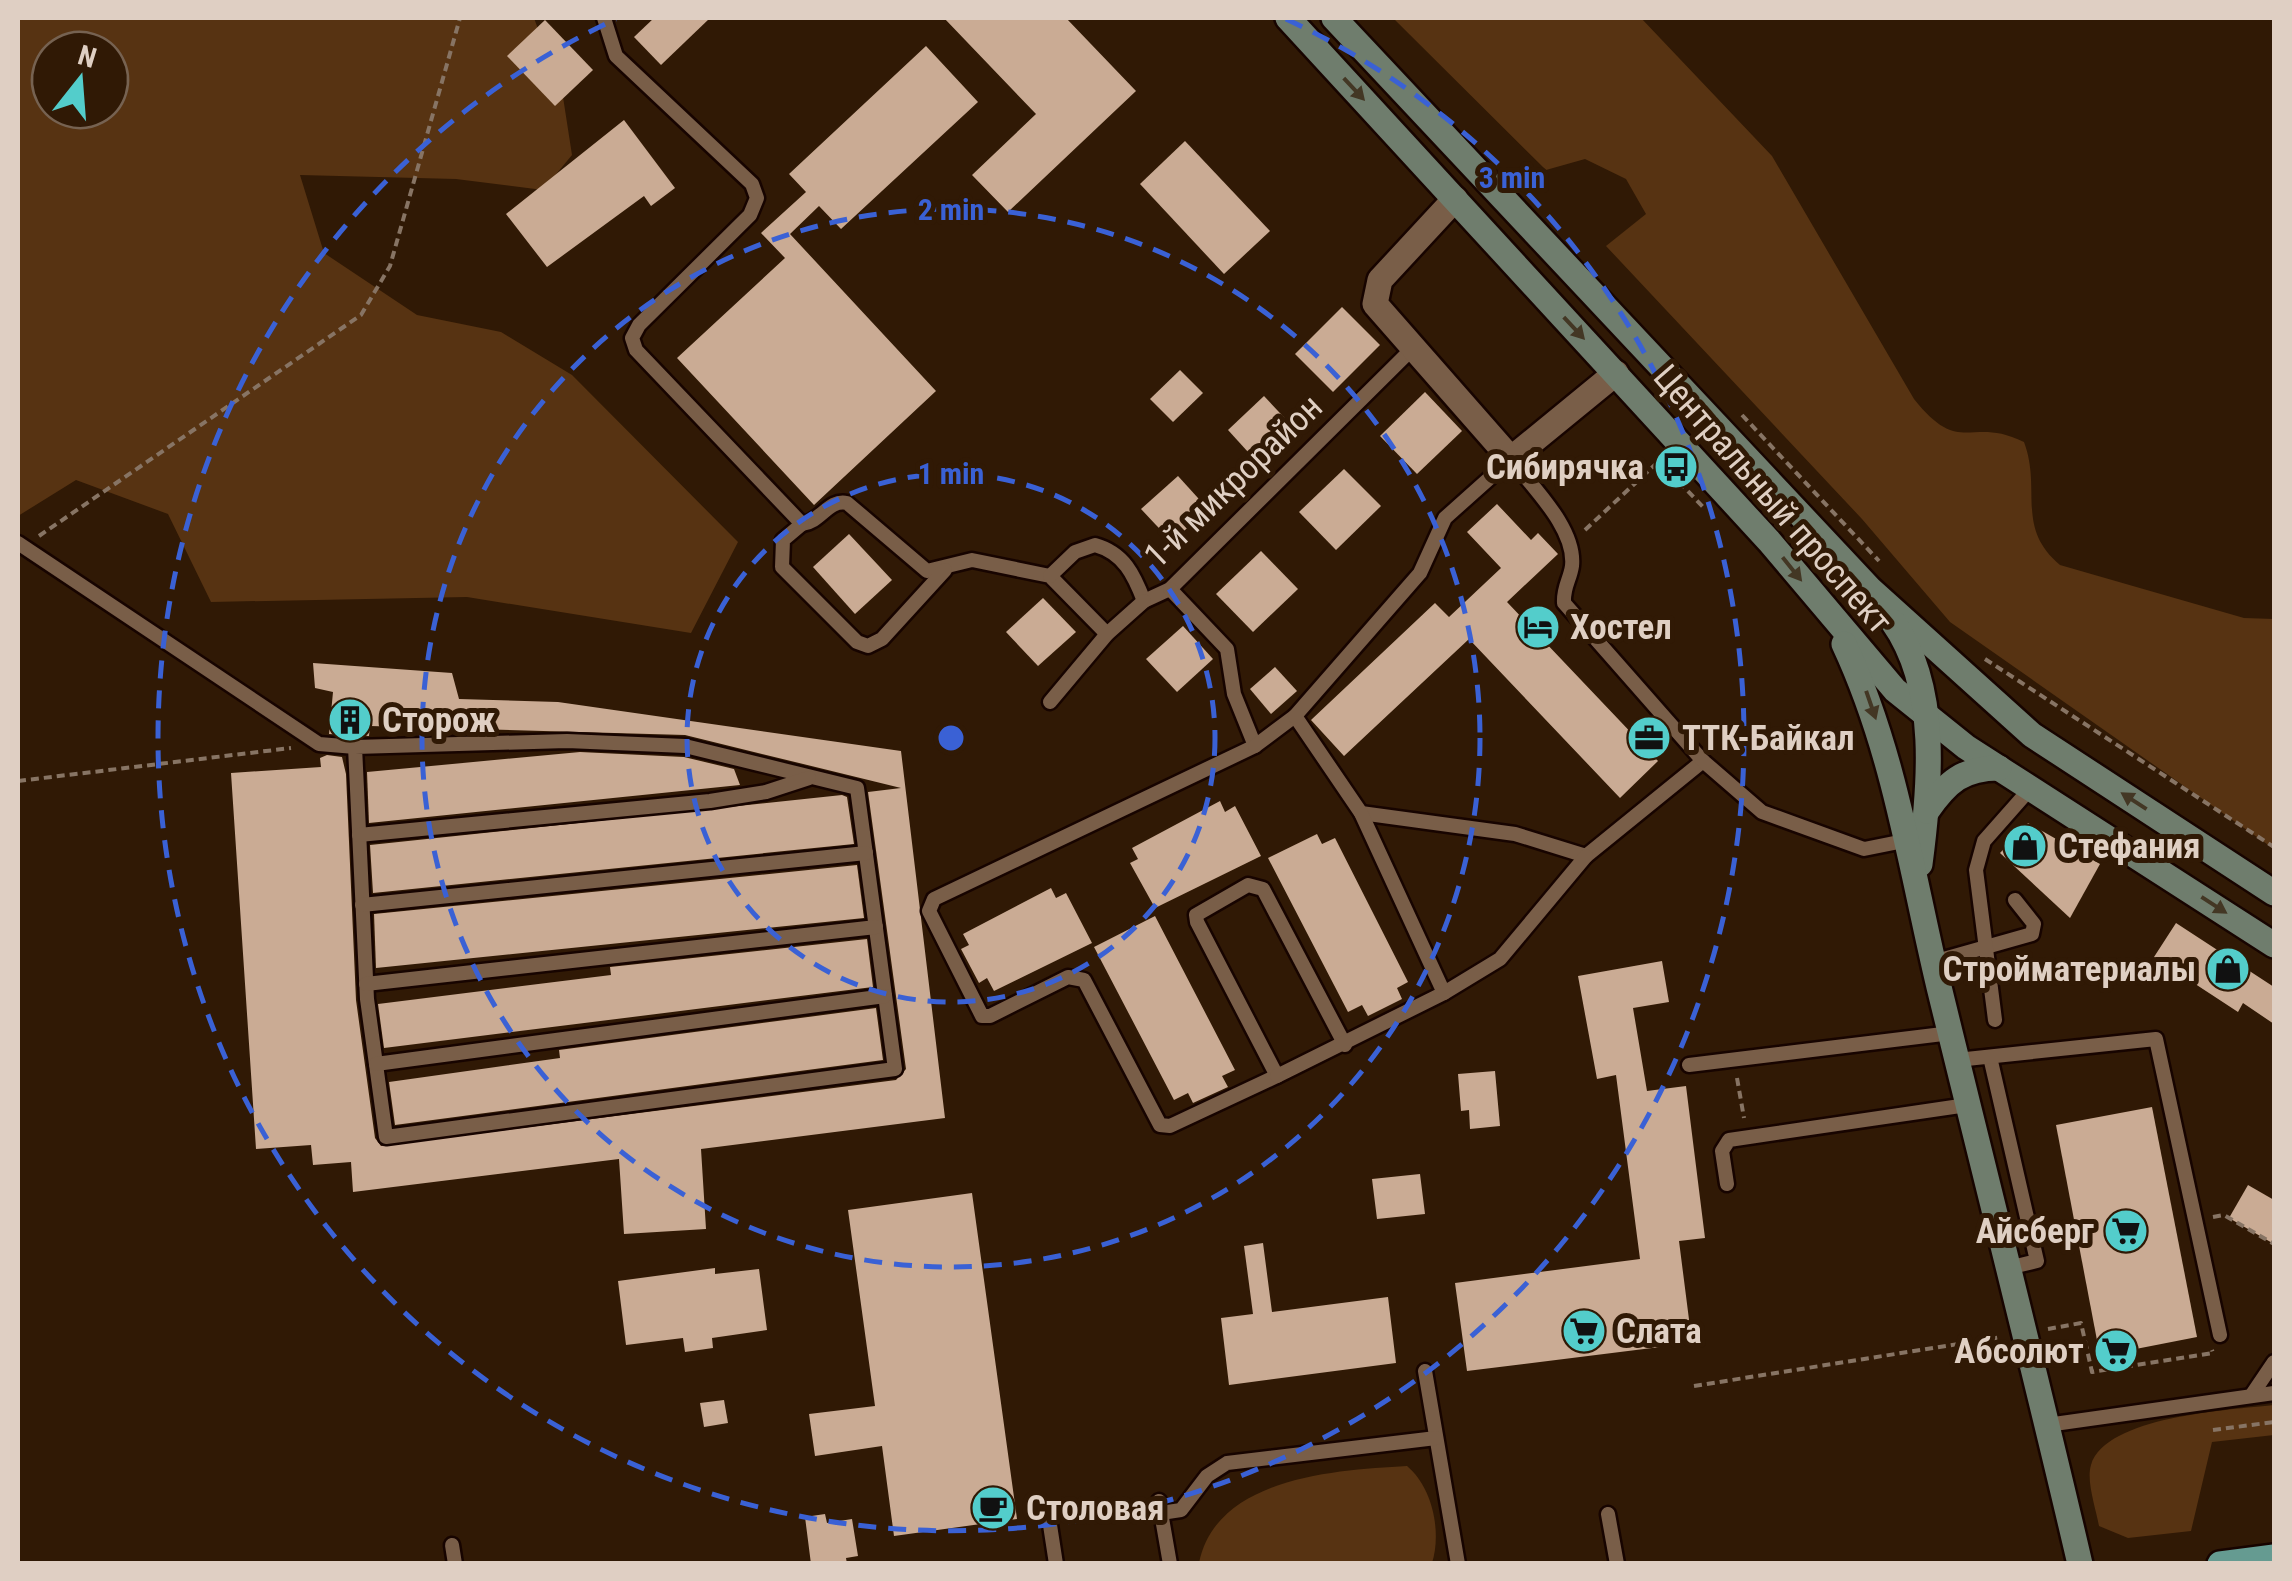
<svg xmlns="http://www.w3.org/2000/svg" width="2292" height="1581" viewBox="0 0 2292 1581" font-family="'Roboto Condensed',sans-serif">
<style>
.green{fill:#573312;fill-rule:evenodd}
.building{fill:#caab94}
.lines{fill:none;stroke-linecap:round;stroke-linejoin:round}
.lane-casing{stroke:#170400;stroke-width:19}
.street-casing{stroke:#170400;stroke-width:30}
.secondary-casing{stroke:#170400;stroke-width:30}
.primary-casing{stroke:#170400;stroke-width:30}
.path{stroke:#877464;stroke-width:4;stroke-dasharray:8 5;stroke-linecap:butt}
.lane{stroke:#795e48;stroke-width:14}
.street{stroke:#795e48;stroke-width:25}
.secondary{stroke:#6f7d6d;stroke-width:25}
.primary{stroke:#659b91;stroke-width:25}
.oneway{fill:#433724}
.ring{fill:none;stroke:#3a61d5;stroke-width:5;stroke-dasharray:18 12}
.labels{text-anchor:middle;stroke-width:10;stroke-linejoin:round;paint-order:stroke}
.poi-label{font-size:35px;font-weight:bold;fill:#dfcfc3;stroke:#301905;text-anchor:start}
.street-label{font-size:35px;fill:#dfcfc3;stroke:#301905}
.centre{fill:#3a61d5;stroke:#301905;stroke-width:5}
.ring-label{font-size:30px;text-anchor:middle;font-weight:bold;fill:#3a61d5;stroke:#301905;stroke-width:10;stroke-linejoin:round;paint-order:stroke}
</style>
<rect width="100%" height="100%" fill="#301905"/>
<g class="green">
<path d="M18,18H534L563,97L572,155L543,190L456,179L300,175L324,253L417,315L501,332L572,375L738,542L691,633L467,597L211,602L168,514L76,480L18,516ZM50,50H110V110H50Z"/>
<path d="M1393,18H1641L1772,156L1914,399C1961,458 1970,415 2024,442C2042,490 2015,527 2060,565L2244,618L2274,619V849L1950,622L1862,519L1606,246L1646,214L1626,179L1585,159L1546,170Z"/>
<path d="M2274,1405V1435L2212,1442L2191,1531L2128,1538L2099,1526C2096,1509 2086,1481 2091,1465C2106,1416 2229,1410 2274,1405Z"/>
<path d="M1407,1466C1432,1487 1442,1531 1432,1563H1199C1216,1477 1336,1470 1407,1466Z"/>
</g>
<g class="building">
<path d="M654,18H710L661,65L634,37Z"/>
<path d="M944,18H1066L1136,91L1008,212L972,175L1036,114Z"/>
<path d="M545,20L593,70L555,106L507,56Z"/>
<path d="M926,46L978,102L841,229L819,206L790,234L936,391L814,505L677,358L785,258L761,233L806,192L789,174Z"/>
<path d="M624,120L675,188L651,206L644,196L547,267L506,214Z"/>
<path d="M1185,141L1270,231L1224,274L1140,184Z"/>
<path d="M1342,307L1380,345L1333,392L1295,354Z"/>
<path d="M1180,370L1203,393L1173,422L1150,399Z"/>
<path d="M1425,392L1462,431L1417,474L1380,436Z"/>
<path d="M1264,396L1295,429L1258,463L1228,430Z"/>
<path d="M1344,469L1381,506L1336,550L1299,512Z"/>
<path d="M1178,476L1208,509L1172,542L1141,509Z"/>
<path d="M1497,504L1531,540L1538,533L1558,554L1507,602L1658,761L1620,798L1469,639L1344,756L1311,720L1435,603L1449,617L1501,568L1467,532Z"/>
<path d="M849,534L892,580L855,614L813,567Z"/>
<path d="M1261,551L1298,589L1253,632L1216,594Z"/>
<path d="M1043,598L1076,632L1038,666L1006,632Z"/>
<path d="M1183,626L1213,659L1177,692L1146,659Z"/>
<path d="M313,663L452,673L459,699L558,702L901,751L945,1118L701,1149L706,1229L624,1234L619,1159L353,1192L351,1162L313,1165L311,1145L256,1149L231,773L321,767L320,758L327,755L342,757L346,774L356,1000L375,1138L381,1146L896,1080L906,1069L868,792L901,788L685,735L370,726L369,736L329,734L333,692L315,688Z"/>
<path d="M1275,667L1297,691L1271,714L1250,689Z"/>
<path d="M580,752L684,757L734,769L740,785L369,823L367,772Z"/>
<path d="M842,795L847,797L854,844L373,893L370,845Z"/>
<path d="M1220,801L1225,812L1235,806L1261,856L1155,908L1130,863L1138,859L1132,848Z"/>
<path d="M2028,823L2100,864L2070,918L2000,853Z"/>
<path d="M1317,834L1322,844L1335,838L1408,982L1397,988L1402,999L1368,1016L1362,1005L1348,1012L1268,858Z"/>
<path d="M857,865L864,918L376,968L374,914Z"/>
<path d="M1051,888L1056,898L1066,893L1092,943L994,991L987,978L979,983L961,949L969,945L963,934Z"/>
<path d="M1155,916L1235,1070L1222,1076L1228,1087L1193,1103L1188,1093L1174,1100L1094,947Z"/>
<path d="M2176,923L2274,987V1024L2243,1003L2238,1012L2154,957Z"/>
<path d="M867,939L873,987L384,1048L378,1004L611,975L610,967Z"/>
<path d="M1662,961L1669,1002L1633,1008L1647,1091L1686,1086L1705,1238L1679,1241L1692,1343L1467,1371L1455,1283L1640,1259L1616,1075L1597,1079L1578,976Z"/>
<path d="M876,1008L883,1060L395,1125L389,1082L560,1058L559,1050Z"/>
<path d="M1495,1071L1500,1126L1470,1129L1469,1110L1461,1111L1458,1074Z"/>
<path d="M2152,1107L2197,1337L2100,1356L2056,1125Z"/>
<path d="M1420,1174L1425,1214L1377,1219L1372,1179Z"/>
<path d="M2248,1185L2274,1200V1244L2229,1218Z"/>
<path d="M972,1193L1017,1519L894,1536L882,1446L815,1456L809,1414L875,1406L848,1210Z"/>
<path d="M1263,1243L1272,1312L1388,1297L1396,1363L1229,1385L1221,1318L1253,1314L1244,1246Z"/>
<path d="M715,1268V1274L759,1269L767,1330L712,1338L713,1348L685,1352L683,1338L626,1345L618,1281Z"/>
<path d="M724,1400L728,1423L704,1427L700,1403Z"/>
<path d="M825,1514L827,1523L852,1519L858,1556L846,1558L847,1564H811L805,1517Z"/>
</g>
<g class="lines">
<defs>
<g id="lane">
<path d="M604,18L616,56L752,184L757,198L750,215L639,325L632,338L636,350L802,524C821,522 828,499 847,503L927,571L972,560L1050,576L1107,634"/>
<path d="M802,524L783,540L782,567L857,642L868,646L882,639L945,570"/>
<path d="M18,543L319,744L355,747L367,999L386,1137L895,1069L857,788L685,746L567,741L355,747"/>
<path d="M1050,576L1075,552L1095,545C1124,553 1134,575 1144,601L1170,589L1414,347"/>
<path d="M1170,589L1227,649L1234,694L1255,746L934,899L929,911L982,1016H990L1068,977L1084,980L1160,1125L1170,1126L1277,1076L1197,922L1196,915L1248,885L1263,889L1345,1045"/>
<path d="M1050,702L1107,634L1144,601"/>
<path d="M1255,746L1295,716"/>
<path d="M1361,813L1515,834L1586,856L1703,761"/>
<path d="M359,835L710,801L766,792L809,778"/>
<path d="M362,905L866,853"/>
<path d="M1933,962L2032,934L2034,924L2015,900"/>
<path d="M366,984L876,927"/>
<path d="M1444,993L1500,959L1586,856"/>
<path d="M1995,1020L1976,870L1984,841L2030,789"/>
<path d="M1990,1057L2037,1261L2008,1268"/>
<path d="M1957,1060L2156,1039L2220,1335"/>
<path d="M376,1064L885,996"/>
<path d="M1689,1065L1951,1033"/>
<path d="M1277,1076L1444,993L1361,813L1295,716L1420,573L1445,518L1511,459C1532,487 1576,528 1572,566C1570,580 1563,587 1564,603L1703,761L1762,812L1864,849L1909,840"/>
<path d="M1727,1184L1722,1151L1729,1140L1967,1105"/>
<path d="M1425,1371L1458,1564"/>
<path d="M2251,1396L2274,1362"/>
<path d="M2047,1425L2274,1393"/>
<path d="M1159,1501L1170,1564"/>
<path d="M1161,1513L1181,1510L1207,1476L1227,1463L1436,1438"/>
<path d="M1608,1514L1617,1564"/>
<path d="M1050,1525L1056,1564"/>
<path d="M452,1545L455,1564"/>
</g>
<path id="street" d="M1455,199L1380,280L1375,304L1511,459L1616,373"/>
<g id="secondary">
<path d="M1288,18L1769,541L1895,690L1966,747L2274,945"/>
<path d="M1334,18L1870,589L2032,735L2274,893"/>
<path d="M1893,622C1940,688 1930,788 1920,864"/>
<path d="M1844,644C1895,753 1911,870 1939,987C1986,1179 2035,1371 2080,1564"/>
<path d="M1927,811C1947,782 1963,768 1999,768"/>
</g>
<path id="primary" d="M2220,1564L2274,1557"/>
</defs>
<use href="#lane" class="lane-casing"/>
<use href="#street" class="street-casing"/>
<use href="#secondary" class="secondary-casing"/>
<use href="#primary" class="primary-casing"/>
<g class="path">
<path d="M1742,415L1879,561"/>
<path d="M1585,530L1659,461L1704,508"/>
<path d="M39,536L361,315L390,266L460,18"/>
<path d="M1985,659L2274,847"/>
<path d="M18,781L291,748"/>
<path d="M1737,1078L1744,1118"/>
<path d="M2213,1217L2224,1215L2274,1244"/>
<path d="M2048,1329L2081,1323L2092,1372L2213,1353L2212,1350"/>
<path d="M1694,1386L2002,1337"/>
<path d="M2213,1430L2274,1422"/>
</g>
<use href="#lane" class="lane"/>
<use href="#street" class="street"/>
<use href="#secondary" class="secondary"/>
<use href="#primary" class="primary"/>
</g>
<defs><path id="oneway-solid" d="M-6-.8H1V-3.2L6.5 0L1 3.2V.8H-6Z" transform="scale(2.5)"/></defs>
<g class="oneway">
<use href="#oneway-solid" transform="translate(1354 89) rotate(47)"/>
<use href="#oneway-solid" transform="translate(1574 328) rotate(47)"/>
<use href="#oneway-solid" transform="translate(1792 569) rotate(51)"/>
<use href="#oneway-solid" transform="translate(1871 705) rotate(71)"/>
<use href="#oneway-solid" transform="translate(2134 801) rotate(-147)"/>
<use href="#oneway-solid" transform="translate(2214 905) rotate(33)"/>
</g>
<g class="ring">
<circle cx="951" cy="738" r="264"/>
<circle cx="951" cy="738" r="529"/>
<path d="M1286 19A793 793 0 1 1 616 19"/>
</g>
<defs>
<symbol id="bus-disc" viewBox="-11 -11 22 22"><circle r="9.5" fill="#53cdcb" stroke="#301905"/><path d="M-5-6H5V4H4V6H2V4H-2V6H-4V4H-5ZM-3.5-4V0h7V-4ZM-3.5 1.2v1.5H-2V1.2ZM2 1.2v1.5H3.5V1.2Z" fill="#111"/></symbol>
<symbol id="hotel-disc" viewBox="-11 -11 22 22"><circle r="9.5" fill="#53cdcb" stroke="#301905"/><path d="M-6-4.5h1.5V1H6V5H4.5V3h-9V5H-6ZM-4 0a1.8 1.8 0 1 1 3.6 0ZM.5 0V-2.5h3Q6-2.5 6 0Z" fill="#111"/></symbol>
<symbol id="building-disc" viewBox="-11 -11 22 22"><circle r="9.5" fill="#53cdcb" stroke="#301905"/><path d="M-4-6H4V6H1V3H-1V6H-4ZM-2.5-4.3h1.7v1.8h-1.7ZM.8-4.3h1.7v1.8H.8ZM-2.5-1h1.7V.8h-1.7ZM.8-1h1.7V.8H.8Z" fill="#111"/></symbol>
<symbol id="office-disc" viewBox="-11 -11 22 22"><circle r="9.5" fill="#53cdcb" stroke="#301905"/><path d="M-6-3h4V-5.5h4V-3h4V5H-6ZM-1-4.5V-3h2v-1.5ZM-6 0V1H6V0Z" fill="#111"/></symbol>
<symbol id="shop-disc" viewBox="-11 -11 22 22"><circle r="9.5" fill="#53cdcb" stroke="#301905"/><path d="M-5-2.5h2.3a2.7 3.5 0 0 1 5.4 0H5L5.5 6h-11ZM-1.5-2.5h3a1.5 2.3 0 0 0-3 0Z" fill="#111"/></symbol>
<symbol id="supermarket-disc" viewBox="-11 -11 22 22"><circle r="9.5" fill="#53cdcb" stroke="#301905"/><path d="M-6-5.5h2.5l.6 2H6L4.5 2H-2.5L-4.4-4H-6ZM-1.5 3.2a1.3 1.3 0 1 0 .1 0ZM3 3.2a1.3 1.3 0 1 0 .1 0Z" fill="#111"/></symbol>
<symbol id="cafe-disc" viewBox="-11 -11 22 22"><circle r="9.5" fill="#53cdcb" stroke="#301905"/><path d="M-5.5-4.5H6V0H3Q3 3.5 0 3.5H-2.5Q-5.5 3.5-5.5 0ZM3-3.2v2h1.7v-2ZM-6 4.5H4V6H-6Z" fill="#111"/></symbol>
</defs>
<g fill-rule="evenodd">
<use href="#bus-disc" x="1651" y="442" width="50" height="50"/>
<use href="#hotel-disc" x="1513" y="602" width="50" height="50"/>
<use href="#building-disc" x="325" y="695" width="50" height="50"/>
<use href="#office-disc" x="1624" y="713" width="50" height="50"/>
<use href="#shop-disc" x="2000" y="821" width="50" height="50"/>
<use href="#shop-disc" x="2203" y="944" width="50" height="50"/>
<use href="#supermarket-disc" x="2101" y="1206" width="50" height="50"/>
<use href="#supermarket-disc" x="1559" y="1306" width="50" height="50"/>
<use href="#supermarket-disc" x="2091" y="1326" width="50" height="50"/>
<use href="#cafe-disc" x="968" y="1483" width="50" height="50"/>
</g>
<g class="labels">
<g class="poi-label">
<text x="1644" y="479" text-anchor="end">Сибирячка</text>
<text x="1570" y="639">Хостел</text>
<text x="382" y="732">Сторож</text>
<text x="1682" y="750">ТТК-Байкал</text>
<text x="2058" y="858">Стефания</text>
<text x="2196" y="981" text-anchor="end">Стройматериалы</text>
<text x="2094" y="1243" text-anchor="end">Айсберг</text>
<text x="1616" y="1343">Слата</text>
<text x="2084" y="1363" text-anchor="end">Абсолют</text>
<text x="1026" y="1520">Столовая</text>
</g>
<g class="street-label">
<text transform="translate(1233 481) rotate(-44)" y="12">1-й микрорайон</text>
<text transform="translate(1773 499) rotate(49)" y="12">Центральный проспект</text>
</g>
</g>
<circle cx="951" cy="738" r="15" class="centre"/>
<g class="ring-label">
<text x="1512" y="188">3 min</text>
<text x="951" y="220">2 min</text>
<text x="951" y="484">1 min</text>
</g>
<rect width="2292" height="1581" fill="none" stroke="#dfcfc3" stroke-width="40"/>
<g transform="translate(80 80) rotate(17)"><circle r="48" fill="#301905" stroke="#766251" stroke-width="2.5"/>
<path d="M0-8L18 38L0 25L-18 38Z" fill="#53cdcb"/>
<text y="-15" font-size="28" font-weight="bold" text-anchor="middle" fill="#dfcfc3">N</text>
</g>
</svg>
